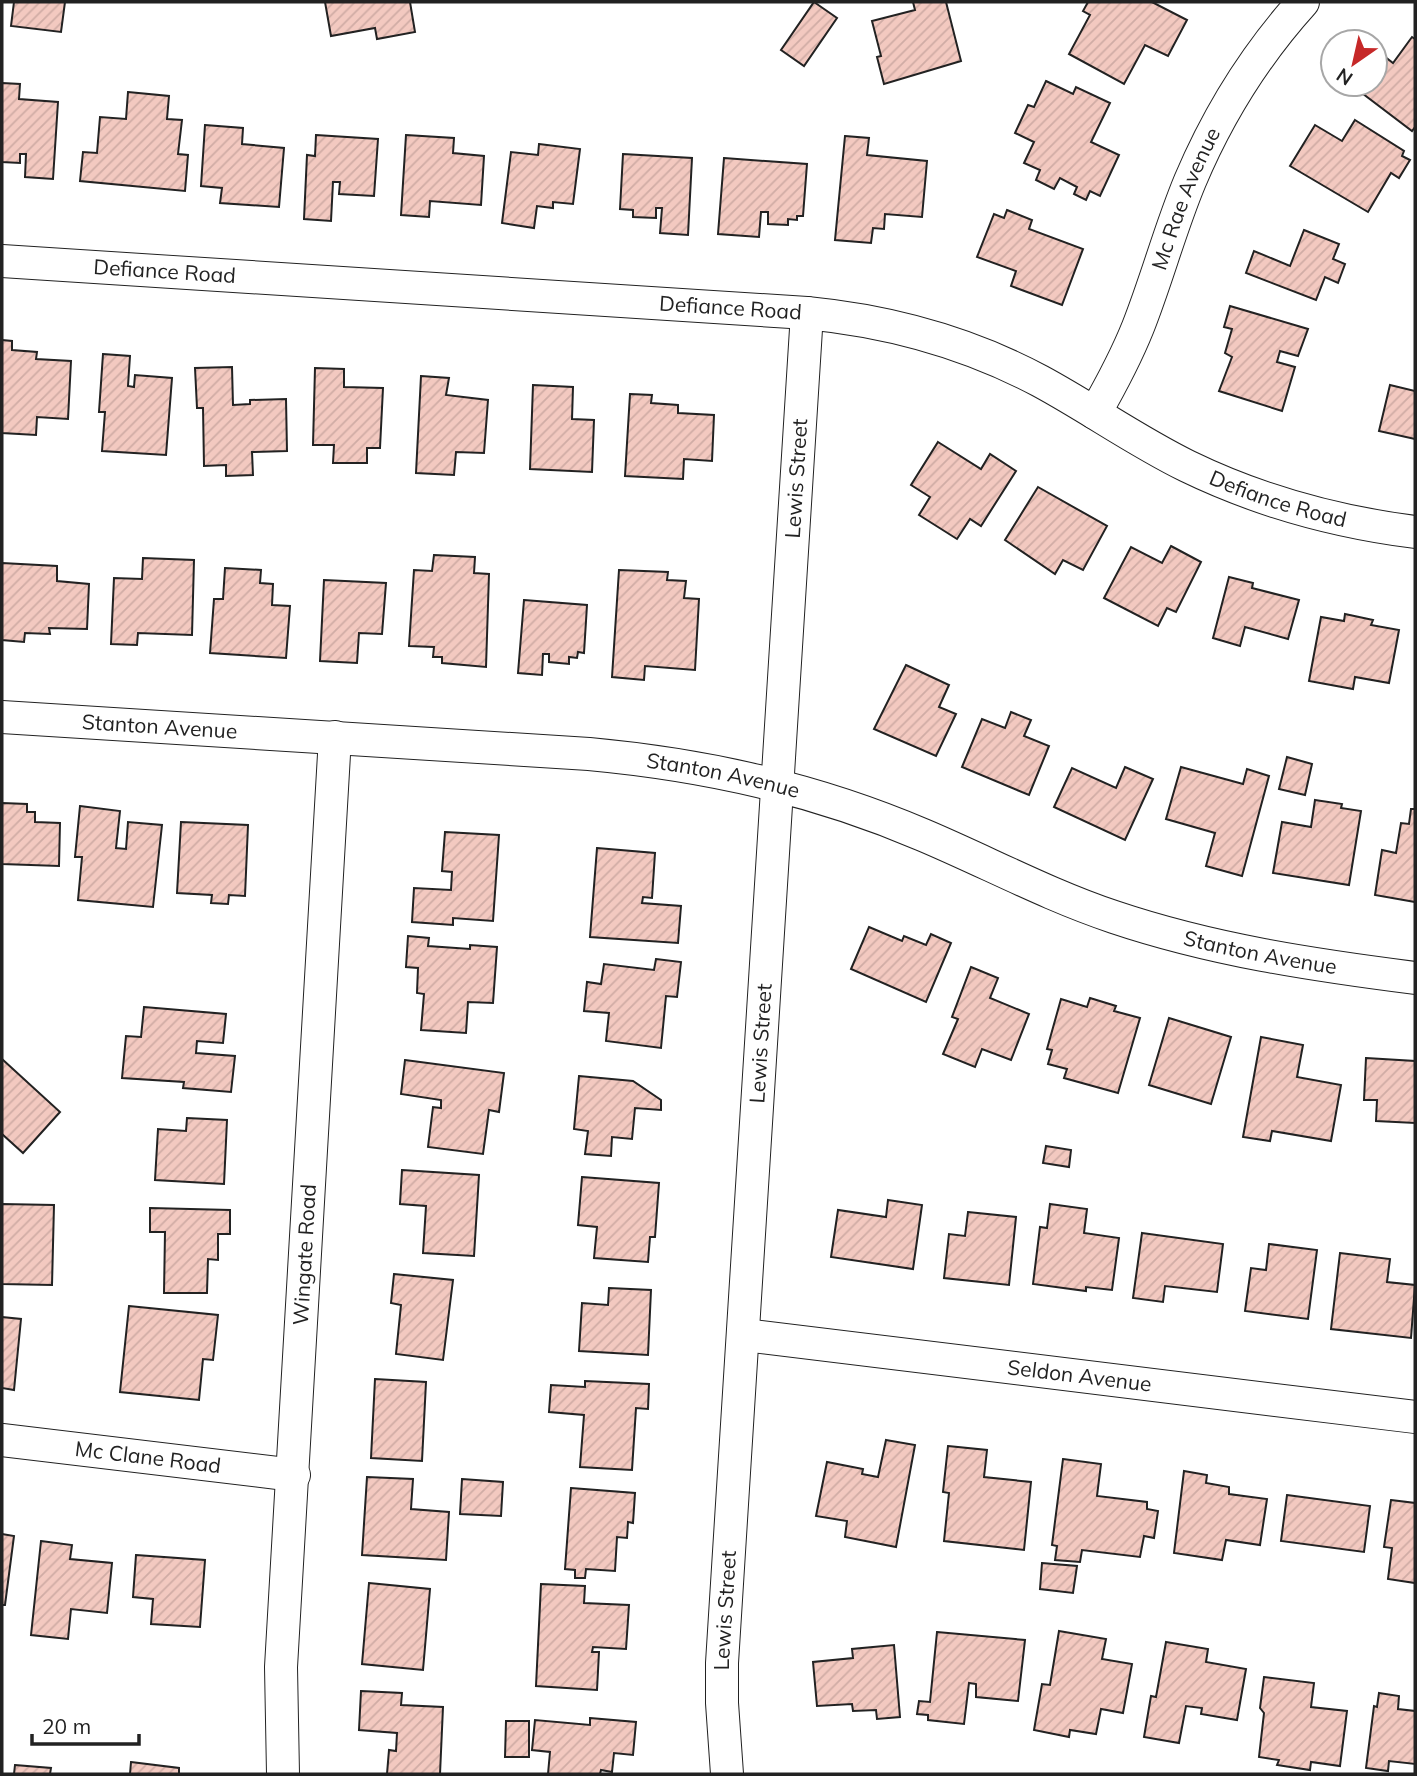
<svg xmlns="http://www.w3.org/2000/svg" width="1417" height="1776" viewBox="0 0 1417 1776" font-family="Mulish,sans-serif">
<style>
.building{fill:url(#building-hatch);stroke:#222;stroke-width:2}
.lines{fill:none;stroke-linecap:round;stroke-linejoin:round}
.street-casing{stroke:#222;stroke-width:34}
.street{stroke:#fff;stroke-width:32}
.labels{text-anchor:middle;stroke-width:5;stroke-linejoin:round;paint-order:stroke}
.street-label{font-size:21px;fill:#222;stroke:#fff}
</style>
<defs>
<pattern id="building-hatch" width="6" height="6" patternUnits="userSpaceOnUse" patternTransform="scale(1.75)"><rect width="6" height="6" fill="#f3c9c0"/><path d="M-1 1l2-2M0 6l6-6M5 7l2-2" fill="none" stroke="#d0aca5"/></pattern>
</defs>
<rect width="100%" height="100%" fill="#fff"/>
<g class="building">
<path d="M14,2H65L61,32L11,26Z"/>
<path d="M325,2H410L415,32L377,39L375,28L331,36Z"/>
<path d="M814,2L837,18L804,66L781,50Z"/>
<path d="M913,2H946L961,61L884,84L877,57L881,56L872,21L915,10Z"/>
<path d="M1088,2H1152L1187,20L1168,56L1145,45L1124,84L1069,54L1090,15L1083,11Z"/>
<path d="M1412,37L1415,39V127L1412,131L1350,84H1375V49L1393,63Z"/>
<path d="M1046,81L1073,94L1076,87L1110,103L1091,142L1119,155L1100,196L1090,191L1086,200L1074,194L1077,187L1060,178L1054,189L1036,180L1040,170L1024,163L1034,142L1015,133L1028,105L1034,107Z"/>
<path d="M2,83L20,84L19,99L58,102L53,179L25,177L26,154H20V163L2,162Z"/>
<path d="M128,92L169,96L167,119L182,120L178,154L188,155L185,191L80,181L83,152L97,153L100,117L126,119Z"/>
<path d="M1355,120L1404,151L1402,156L1410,160L1399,178L1391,173L1368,212L1290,166L1315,125L1342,141Z"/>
<path d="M205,125L243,128L242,144L284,148L279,207L220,203L222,188L201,186Z"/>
<path d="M316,135L378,139L374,196L339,194L340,182H333L331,221L304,219L307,155L315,156Z"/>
<path d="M406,135L454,138L453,153L484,156L481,205L430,201L429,217L401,215Z"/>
<path d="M845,136L869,138L867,155L927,161L922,217L885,214L884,229L873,228L871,243L835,240Z"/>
<path d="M539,144L580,149L573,204L553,202V208L537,206L534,228L502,223L511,152L538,155Z"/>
<path d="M623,154L692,158L688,235L660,233L662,208H656V218L633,217V210L620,209Z"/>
<path d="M724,158L807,164L803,216H797V220L788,219V225L768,224V212H761L759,237L718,234Z"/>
<path d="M1007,210L1032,220L1029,229L1083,249L1062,305L1011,286L1016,271L977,257L994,214L1004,218Z"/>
<path d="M1304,230L1339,244L1333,259L1345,264L1338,283L1325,277L1316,300L1246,273L1254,251L1290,266Z"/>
<path d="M1230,306L1308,329L1298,356L1280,351L1277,362L1295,367L1282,411L1219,391L1232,357L1225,353L1232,329L1224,327Z"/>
<path d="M2,340L12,341V350L37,352L36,359L71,361L68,419L37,417L36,435L2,433Z"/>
<path d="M103,354L130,356L128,386L134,387L135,375L172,378L166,455L102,451L105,412H99Z"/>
<path d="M232,367L233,405L250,404V400L286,399L287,451L252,452L253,475L226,476V465L204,466L203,408H197L195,368Z"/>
<path d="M315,368L344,369V387L383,388L380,448H367V463H333L334,445H313Z"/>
<path d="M421,376L449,378L446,395L488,400L484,453L456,452L454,475L416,473Z"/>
<path d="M533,385L573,387L572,419L594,420L592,472L530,469Z"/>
<path d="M1390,385L1415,391V439L1379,431Z"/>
<path d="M630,394L652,395L651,403L678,405V413L714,415L712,461L684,459L683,479L625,476Z"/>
<path d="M938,442L981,469L990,454L1016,471L981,526L970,519L957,539L919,515L930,497L911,485Z"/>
<path d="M1038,487L1107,526L1083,570L1063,560L1055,574L1005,540Z"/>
<path d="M1171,546L1201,562L1176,612L1167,608L1158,626L1104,598L1131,547L1162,563Z"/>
<path d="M434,555L475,557L474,573L489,574L486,667L442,663V657H433L434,647L409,646L414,570L432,571Z"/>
<path d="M143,558L194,560L192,635L138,633L137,645L111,644L114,578L142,579Z"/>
<path d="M2,563L57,566V581L89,584L87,629L49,628L50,634L25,633L24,642L2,640Z"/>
<path d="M225,568L261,570L260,583L273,584L272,605L290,606L286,658L210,653L214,599H223Z"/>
<path d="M619,570L668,572L667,580L686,581L684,598L699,599L695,670L645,666L644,680L612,677Z"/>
<path d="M1229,577L1253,583L1252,588L1299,600L1288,639L1245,627L1240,646L1213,638Z"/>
<path d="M324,580L386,583L382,634L359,633L357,663L320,661Z"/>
<path d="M524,600L587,605L584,653L578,652L577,658L569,657V664L549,662V654H543L542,675L518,673Z"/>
<path d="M1345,614L1373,620L1371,625L1399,630L1389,683L1355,677L1353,689L1309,681L1321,617L1344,621Z"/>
<path d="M906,665L949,685L939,707L956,714L936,756L874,729Z"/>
<path d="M1011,712L1031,720L1024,736L1049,746L1029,795L962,767L982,719L1005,728Z"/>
<path d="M1287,757L1312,764L1305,795L1279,789Z"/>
<path d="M1125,767L1153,779L1125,840L1054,807L1072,768L1116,788Z"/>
<path d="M1181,767L1243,784L1247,769L1269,776L1242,876L1206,866L1215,833L1166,819Z"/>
<path d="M1315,800L1342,804L1341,808L1361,811L1349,885L1273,873L1282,822L1311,827Z"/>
<path d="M2,803L27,804V812H35V822L60,823L59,866L2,864Z"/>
<path d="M80,806L120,811L116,848L126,849L128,822L162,825L153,907L78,900L82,857H75Z"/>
<path d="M1411,809H1415V902L1375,895L1382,850L1396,853L1401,823L1409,824Z"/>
<path d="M181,822L248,825L245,896L229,895L228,904L211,903L212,895L177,893Z"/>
<path d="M445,832L499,835L493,921L453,918V925L412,922L414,888L451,890L452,872L442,871Z"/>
<path d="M597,848L655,853L652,898L643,897L642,903L681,906L678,943L590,937Z"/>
<path d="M869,927L902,941L904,936L926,945L931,934L951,943L926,1002L851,969Z"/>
<path d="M408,936L429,938L428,946L470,949V945L497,947L493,1003L468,1002L466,1033L421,1030L424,994L417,993L418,968L406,967Z"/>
<path d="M656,959L681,962L677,997L666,996L661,1048L606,1041L609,1013L584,1011L587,982L601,984L604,964L654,970Z"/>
<path d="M971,967L998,978L990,998L1029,1014L1011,1060L982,1049L975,1067L943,1054L958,1019L952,1017Z"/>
<path d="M1090,998L1116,1006L1114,1011L1140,1018L1118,1093L1064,1078L1067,1069L1048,1064L1052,1050L1047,1049L1061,999L1087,1007Z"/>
<path d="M144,1007L226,1014L223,1043L197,1041L196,1053L235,1056L231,1092L183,1088L184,1082L122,1078L126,1036L141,1037Z"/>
<path d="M1169,1018L1231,1037L1211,1104L1149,1085Z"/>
<path d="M1261,1037L1303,1045L1297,1077L1341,1085L1331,1141L1272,1131L1270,1141L1243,1137Z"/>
<path d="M1366,1058L1415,1061V1123L1376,1121L1377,1100H1364Z"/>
<path d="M2,1059L60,1112L23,1153L2,1134Z"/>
<path d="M405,1060L504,1073L499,1112L489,1110L483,1154L428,1147L433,1107L441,1108V1100L401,1094Z"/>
<path d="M579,1076L633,1081L661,1100V1110L635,1108L632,1139L612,1137L611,1156L585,1154L588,1131L574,1129Z"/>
<path d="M187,1118L227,1120L224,1184L155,1180L158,1129L186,1131Z"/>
<path d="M1046,1146L1071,1150L1069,1167L1043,1163Z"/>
<path d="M402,1170L479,1175L474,1256L423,1253L426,1206L400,1204Z"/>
<path d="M582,1177L659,1183L655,1237H650L648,1262L594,1258L597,1227L578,1225Z"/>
<path d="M888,1200L922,1205L913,1269L831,1257L838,1210L886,1217Z"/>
<path d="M2,1204L54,1205L52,1285L2,1284Z"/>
<path d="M1050,1204L1087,1209L1084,1233L1119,1238L1112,1290L1086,1287V1291L1033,1284L1040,1227L1047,1228Z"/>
<path d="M150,1208L230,1210V1234H218V1260L208,1259L207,1293H164L165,1232H150Z"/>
<path d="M968,1212L1016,1217L1009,1285L944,1278L949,1234L965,1236Z"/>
<path d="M1142,1233L1223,1244L1217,1292L1165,1286L1163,1302L1133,1298Z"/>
<path d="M1269,1244L1317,1250L1308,1319L1245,1311L1251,1268L1266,1270Z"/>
<path d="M1340,1253L1390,1259L1387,1282L1415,1285L1411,1338L1331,1329Z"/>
<path d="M394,1274L453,1280L443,1360L396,1354L401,1305L391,1303Z"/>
<path d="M609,1288L651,1290L648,1355L579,1351L582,1303L608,1305Z"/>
<path d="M129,1306L218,1315L213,1360L203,1359L199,1400L120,1392Z"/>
<path d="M2,1317L21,1319L14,1390L2,1388Z"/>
<path d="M375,1379L426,1382L422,1461L371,1458Z"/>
<path d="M585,1381L649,1384L648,1409L636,1408L632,1470L580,1467L584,1415L549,1412L551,1385L585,1387Z"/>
<path d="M886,1440L915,1445L896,1547L845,1537L847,1521L816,1516L827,1462L863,1469L862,1474L878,1477Z"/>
<path d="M948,1446L987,1450L984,1477L1031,1482L1024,1550L944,1541L949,1493L943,1492Z"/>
<path d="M1063,1459L1101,1464L1097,1496L1147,1502V1509L1158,1511L1154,1538L1144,1536L1140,1557L1082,1550L1080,1562L1055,1560L1057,1546L1052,1545Z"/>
<path d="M1184,1471L1207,1475L1206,1483L1229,1487V1494L1267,1499L1260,1545L1226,1540L1222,1560L1174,1553Z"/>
<path d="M367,1477L413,1479L411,1509L449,1512L446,1560L362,1555Z"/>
<path d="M462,1479L503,1482L501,1516L460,1514Z"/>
<path d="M571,1488L635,1493L633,1523L628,1522L627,1538L617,1537L615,1571L586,1569L585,1578H575V1570L565,1569Z"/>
<path d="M1287,1495L1370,1506L1364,1552L1281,1541Z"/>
<path d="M1391,1500L1415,1503V1583L1388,1579L1392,1548L1384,1547Z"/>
<path d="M2,1534L14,1536L5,1605H2Z"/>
<path d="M41,1541L72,1545L70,1559L112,1563L107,1613L71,1609L68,1639L31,1635Z"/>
<path d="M136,1555L205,1560L200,1627L151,1624L153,1599L133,1597Z"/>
<path d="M1042,1563L1077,1566L1073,1593L1040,1589Z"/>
<path d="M369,1583L430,1589L423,1670L362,1664Z"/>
<path d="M541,1584L585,1586L584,1603L629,1605L626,1649L593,1647L592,1652H599L597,1690L536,1686Z"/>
<path d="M1059,1631L1106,1639L1102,1659L1132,1664L1123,1713L1101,1709L1096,1734L1070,1730L1069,1737L1034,1730L1042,1684L1050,1685Z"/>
<path d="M937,1632L1025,1640L1018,1701L976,1697V1684L969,1683L964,1724L928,1720V1715L917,1714L919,1701L930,1702Z"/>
<path d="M1166,1642L1208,1649L1206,1662L1246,1669L1237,1720L1201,1714L1202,1708L1186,1706L1179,1743L1144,1737L1151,1696L1156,1697Z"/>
<path d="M894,1645L900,1717L877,1719L876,1710L853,1711L852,1704L817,1706L813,1662L853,1658L852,1649Z"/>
<path d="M1264,1677L1314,1683L1311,1707L1347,1711L1340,1766L1311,1762L1310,1770L1277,1765L1279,1760L1259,1757L1264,1713L1260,1708Z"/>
<path d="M361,1691L402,1693L401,1705L443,1707L440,1774H387L389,1750L396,1751L397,1733L359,1730Z"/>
<path d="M1379,1693L1399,1696L1398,1709L1415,1711V1764L1389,1761L1388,1771L1366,1768L1374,1706L1377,1707Z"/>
<path d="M590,1718L636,1722L633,1755L614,1753L612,1772L601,1770L600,1774H548L550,1752L532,1750L535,1720L590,1725Z"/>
<path d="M506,1721H529V1757H505Z"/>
<path d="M131,1762L179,1768V1774H130Z"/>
<path d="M15,1765L51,1768L50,1774H14Z"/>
</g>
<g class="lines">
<defs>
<g id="street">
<path id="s1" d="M2,261L807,313C889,321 967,342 1040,381C1090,408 1136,441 1187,466C1259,501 1336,522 1415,532"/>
<path id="s2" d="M1095,413C1111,385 1126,357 1138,327C1157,279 1170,229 1190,181C1217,117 1256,54 1303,2"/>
<path id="s3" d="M2,717L589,754C707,765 815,789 923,835C987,862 1048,895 1114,917C1212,950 1313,965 1415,978"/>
<path id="s4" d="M744,1335L1415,1417"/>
<path id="s5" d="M2,1440L294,1475"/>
<path id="s6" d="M283,1774L281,1667L335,737"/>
<path id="s7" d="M727,1774L722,1703V1663L807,313"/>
</g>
</defs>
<use href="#street" class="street-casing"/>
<use href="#street" class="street"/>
</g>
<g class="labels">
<g class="street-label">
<text dy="7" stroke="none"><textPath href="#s2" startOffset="233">Mc Rae Avenue</textPath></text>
<text dy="7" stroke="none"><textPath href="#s1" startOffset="163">Defiance Road</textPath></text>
<text dy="7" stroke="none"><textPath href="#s1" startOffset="730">Defiance Road</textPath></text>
<text dy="7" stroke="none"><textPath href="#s7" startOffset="1298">Lewis Street</textPath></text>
<text dy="7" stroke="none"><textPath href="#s1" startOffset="1318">Defiance Road</textPath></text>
<text dy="7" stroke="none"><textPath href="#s3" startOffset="158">Stanton Avenue</textPath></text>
<text dy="7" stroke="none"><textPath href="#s3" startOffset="724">Stanton Avenue</textPath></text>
<text dy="7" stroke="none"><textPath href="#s3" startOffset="1292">Stanton Avenue</textPath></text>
<text dy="7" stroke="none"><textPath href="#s7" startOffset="732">Lewis Street</textPath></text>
<text dy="7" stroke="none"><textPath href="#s6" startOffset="520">Wingate Road</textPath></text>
<text dy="7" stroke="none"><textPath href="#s4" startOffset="338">Seldon Avenue</textPath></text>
<text dy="7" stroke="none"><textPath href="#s5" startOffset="147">Mc Clane Road</textPath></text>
<text dy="7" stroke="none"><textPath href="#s7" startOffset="164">Lewis Street</textPath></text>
</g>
</g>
<rect width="1417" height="1776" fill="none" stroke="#222222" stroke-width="7"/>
<g transform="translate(1354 63) rotate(214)"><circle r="33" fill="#ffffff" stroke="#a7a7a7" stroke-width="2"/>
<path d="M0-5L12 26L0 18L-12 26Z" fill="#c62828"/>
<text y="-10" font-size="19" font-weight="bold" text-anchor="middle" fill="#222222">N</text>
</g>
<path d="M32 1734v10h107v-10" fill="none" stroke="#222222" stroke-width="3.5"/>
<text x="42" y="1734" font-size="21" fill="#222222" stroke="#ffffff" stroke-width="5" paint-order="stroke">20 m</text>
</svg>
